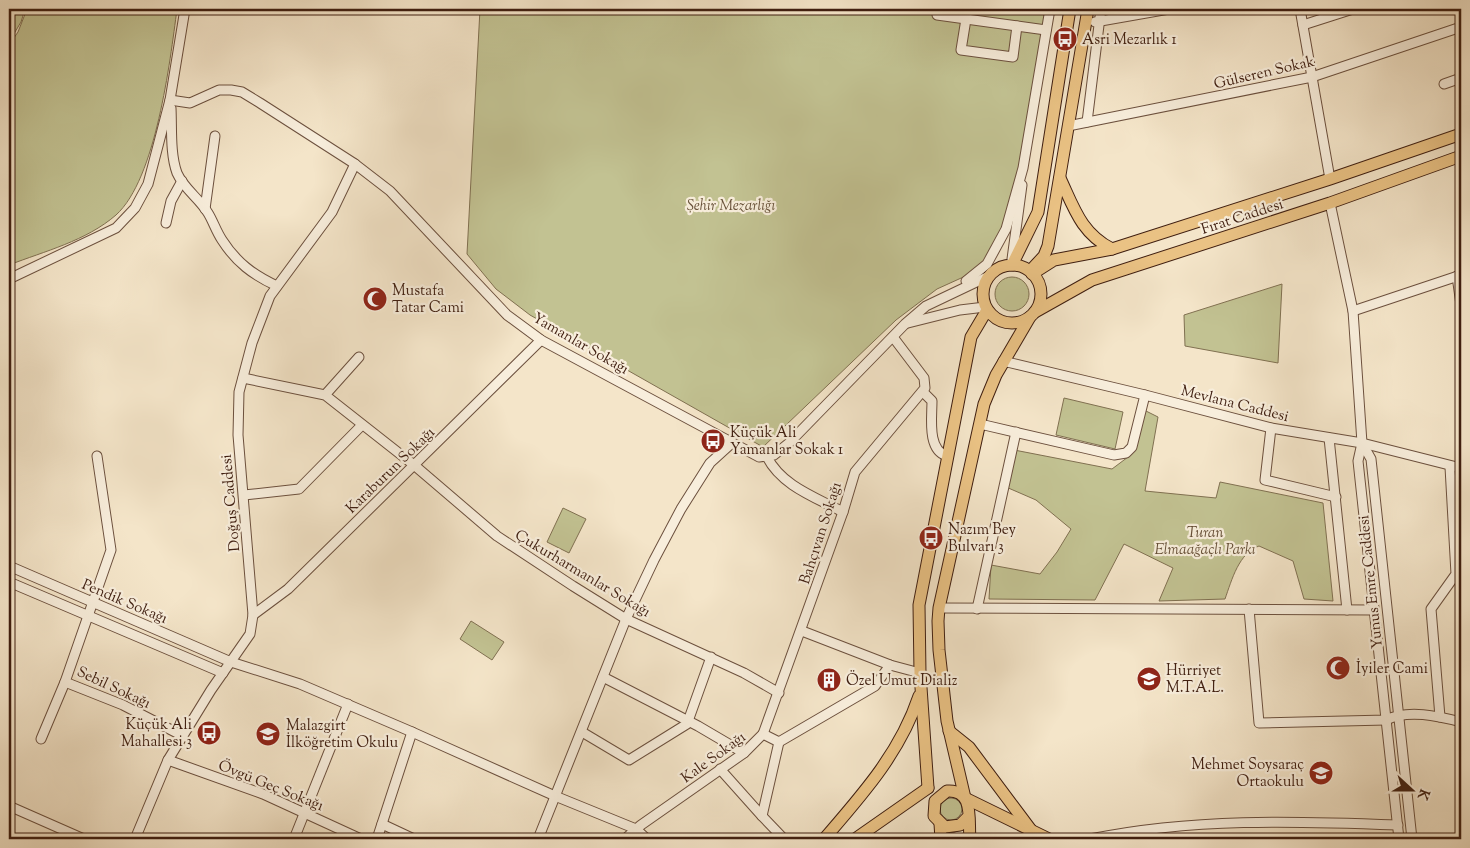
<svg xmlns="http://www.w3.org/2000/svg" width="1470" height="848" viewBox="0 0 1470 848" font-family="'Sorts Mill Goudy',serif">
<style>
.green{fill:#c2c292;stroke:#807051}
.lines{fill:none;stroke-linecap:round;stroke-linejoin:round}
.minor-casing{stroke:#6c503e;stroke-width:11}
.major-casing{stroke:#3f1e10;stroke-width:13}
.minor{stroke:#f8eedc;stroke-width:9}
.major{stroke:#eac284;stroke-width:11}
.labels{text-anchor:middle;stroke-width:4.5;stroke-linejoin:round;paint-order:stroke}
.poi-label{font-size:15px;fill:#3f1e10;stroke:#f8eedc;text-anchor:start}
.street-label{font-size:15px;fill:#3f1e10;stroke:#f8eedc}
.park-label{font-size:15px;font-style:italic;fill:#664f37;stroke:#f8eedc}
</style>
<rect width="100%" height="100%" fill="#f4e5c9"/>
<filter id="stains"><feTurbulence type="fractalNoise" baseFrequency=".004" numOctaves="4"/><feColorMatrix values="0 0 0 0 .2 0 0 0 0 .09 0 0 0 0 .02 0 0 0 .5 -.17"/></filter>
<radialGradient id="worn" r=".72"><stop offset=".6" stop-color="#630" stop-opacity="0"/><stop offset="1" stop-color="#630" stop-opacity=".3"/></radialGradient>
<g class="green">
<path d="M9,9H25L21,22L9,42Z"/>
<path d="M27,9H177C170,62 156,179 116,215C86,241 45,251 9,265V45L18,32Z"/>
<path d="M480,9H1049L1011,215L1001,245L970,274L937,289L896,320L763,447L530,315L496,289L467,254Z"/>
<circle cx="1012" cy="294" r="17"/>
<path d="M1282,284L1278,363L1185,346L1184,315Z"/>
<path d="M1064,398L1123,412L1115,449L1056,435Z"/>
<path d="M1140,408L1158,417L1145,491L1216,498L1220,482L1323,503L1333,601L1304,599L1293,561L1259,546C1239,553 1232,579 1225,599L1159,601L1173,568L1124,544L1095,600L989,599L991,565L1040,574L1057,552L1071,529L1036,500L1006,487L1009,449L1112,469L1128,457Z"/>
<path d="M563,508L586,519L569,553L547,542Z"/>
<path d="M471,621L504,642L492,660L460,639Z"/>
<circle cx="951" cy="809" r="11"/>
</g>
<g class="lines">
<defs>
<g id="minor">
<path d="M938,9L937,15L1046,30"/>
<path d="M1300,9L1330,179"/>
<path d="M966,19L961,50L1013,57L1017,26"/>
<path d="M1095,22L1169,9"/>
<path d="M1303,25L1353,9"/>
<path d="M1444,84L1461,78"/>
<path d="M170,100L190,103L219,90H231L242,92L260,103L355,164L390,191L507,315L541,340L759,457L774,455L789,443L905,324L926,306L989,276"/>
<path d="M171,108C172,128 170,154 177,173C184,189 199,198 208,213C213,221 216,231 222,240C236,262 253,275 277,286"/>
<path d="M1087,122L1101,9"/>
<path d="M1068,126L1312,77L1461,27"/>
<path d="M1330,203L1353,311L1362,443L1358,461L1399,839"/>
<path d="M205,209L215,136"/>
<path d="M166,223L171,201L182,181"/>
<path d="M1012,259L1022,185"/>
<path d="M1457,276L1461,305"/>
<path d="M9,279L116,228L135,208L148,184L170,100L185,9"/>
<path d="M966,281L987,264L1006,229L1023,168L1050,9"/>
<path d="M1353,311L1461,275"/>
<path d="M908,323L960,310L985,307"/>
<path d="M1003,361L1145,395L1271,428L1362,443L1461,468"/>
<path d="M243,378L325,395L414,465L497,536L573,586L626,619L744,673L779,693"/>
<path d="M923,392L932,401C932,418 927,450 947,456"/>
<path d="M325,395L359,357"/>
<path d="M980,424L1114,455L1126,453L1132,447L1145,395"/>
<path d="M1271,428L1265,480L1336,497"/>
<path d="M1329,438L1347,610"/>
<path d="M1362,443L1371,459L1412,839"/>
<path d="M97,456L111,550L65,682L123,705L183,736"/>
<path d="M767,457C782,486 815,497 843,512"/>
<path d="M244,495L299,489L362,425"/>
<path d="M9,566L231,662L300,684L412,732L555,796L636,829L647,839"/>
<path d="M9,582L223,673"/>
<path d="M939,608L1374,610"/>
<path d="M977,609L1016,432"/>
<path d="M1249,609L1259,723L1386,720C1408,709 1438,716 1461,722"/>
<path d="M253,615L288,589L541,340"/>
<path d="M802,631L890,665L920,673"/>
<path d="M603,677L698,726L744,753"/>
<path d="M1440,717L1431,609L1456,574L1450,467"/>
<path d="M582,732L629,760L687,724L711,657"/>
<path d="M763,734L843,512L855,472L925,388L924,378L893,337"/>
<path d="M41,739L65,682"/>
<path d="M779,742L762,816L784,839"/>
<path d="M168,760L263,794L361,839"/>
<path d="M720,769L762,816"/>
<path d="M9,806L84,839"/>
<path d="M382,824L414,839"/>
<path d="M135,839L168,760L211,690L250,634L253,615L238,435L239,392L252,343L270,296L332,212L355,164"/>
<path d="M294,839L348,704"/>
<path d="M377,839L412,732"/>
<path d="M538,839L626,619L654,560L681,509L710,463L732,443"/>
<path d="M625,839L641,825L744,753L763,734L779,742L875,686L890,665"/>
<path d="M1090,839C1192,818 1294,821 1398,825"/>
</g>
<g id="major">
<path d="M1060,178C1074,208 1081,233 1112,249"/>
<circle cx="1012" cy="294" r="29"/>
<path d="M1012,265L1038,212L1070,9"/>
<path d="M1031,270L1044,256L1048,246L1088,9"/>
<path d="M1032,274L1054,260L1112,249L1330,179L1461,134"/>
<path d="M1035,312L1092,280L1330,203L1461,156"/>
<path d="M949,731L969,747L1031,830"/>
<path d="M928,788L920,673L919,605L971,337L987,310"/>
<path d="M965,798L947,721L939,650L938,621L939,608L984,404L996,375L1030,317"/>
<path d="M965,798L1049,839"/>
<path d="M967,818L960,825L945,827L934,816L935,801L947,791C975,789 968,821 970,839"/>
<path d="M940,824L941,839"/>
<path d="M941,838L954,839"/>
<path d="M824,839C862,795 900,753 919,696"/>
<path d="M855,839L928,788"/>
</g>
</defs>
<use href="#minor" class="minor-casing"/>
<use href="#major" class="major-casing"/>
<use href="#minor" class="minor"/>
<use href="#major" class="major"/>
</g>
<defs>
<symbol id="bus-disc" viewBox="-11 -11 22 22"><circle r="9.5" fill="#8f2418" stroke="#f8eedc"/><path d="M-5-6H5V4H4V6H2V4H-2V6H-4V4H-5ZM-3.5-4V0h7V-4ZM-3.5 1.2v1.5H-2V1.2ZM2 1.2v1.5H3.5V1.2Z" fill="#fff"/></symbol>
<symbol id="mosque-disc" viewBox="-11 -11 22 22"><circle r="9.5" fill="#8f2418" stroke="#f8eedc"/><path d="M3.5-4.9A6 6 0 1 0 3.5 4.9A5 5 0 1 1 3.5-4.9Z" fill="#fff"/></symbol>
<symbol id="school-disc" viewBox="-11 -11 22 22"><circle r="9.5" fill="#8f2418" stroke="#f8eedc"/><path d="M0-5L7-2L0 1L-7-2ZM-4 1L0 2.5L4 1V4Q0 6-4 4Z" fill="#fff"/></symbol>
<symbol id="building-disc" viewBox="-11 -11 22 22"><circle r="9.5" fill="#8f2418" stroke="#f8eedc"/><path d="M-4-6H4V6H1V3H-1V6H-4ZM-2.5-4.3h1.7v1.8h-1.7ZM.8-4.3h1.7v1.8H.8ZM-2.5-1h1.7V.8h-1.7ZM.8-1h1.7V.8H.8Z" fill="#fff"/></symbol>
</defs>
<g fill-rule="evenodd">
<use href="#bus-disc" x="1051" y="25" width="28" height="28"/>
<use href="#mosque-disc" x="361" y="285" width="28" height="28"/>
<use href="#bus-disc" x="699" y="427" width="28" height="28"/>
<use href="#bus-disc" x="917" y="524" width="28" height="28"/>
<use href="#mosque-disc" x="1324" y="654" width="28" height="28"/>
<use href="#school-disc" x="1135" y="665" width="28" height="28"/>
<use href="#building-disc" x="815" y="666" width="28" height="28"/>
<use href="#bus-disc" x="195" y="719" width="28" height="28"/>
<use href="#school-disc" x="254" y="720" width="28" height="28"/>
<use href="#school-disc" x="1307" y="759" width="28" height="28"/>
</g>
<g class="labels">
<g class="poi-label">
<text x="1082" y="44">Asri Mezarlık 1</text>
<text x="392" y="295">Mustafa<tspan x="392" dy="17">Tatar Cami</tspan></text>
<text x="730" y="437">Küçük Ali<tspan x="730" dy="17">Yamanlar Sokak 1</tspan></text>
<text x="948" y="534">Nazım Bey<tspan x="948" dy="17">Bulvarı 3</tspan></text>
<text x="1356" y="673">İyiler Cami</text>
<text x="1166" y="675">Hürriyet<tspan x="1166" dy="17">M.T.A.L.</tspan></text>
<text x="846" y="685">Özel Umut Dializ</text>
<text x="192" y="729" text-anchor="end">Küçük Ali<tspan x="192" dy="17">Mahallesi 3</tspan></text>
<text x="286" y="730">Malazgirt<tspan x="286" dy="17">İlköğretim Okulu</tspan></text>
<text x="1304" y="769" text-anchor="end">Mehmet Soysaraç<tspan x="1304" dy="17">Ortaokulu</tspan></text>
</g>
<g class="street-label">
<text transform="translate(1264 72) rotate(-13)" y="5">Gülseren Sokak</text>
<text transform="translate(1242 216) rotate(-18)" y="5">Fırat Caddesi</text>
<text transform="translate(581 343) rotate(30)" y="5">Yamanlar Sokağı</text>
<text transform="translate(1235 403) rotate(14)" y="5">Mevlana Caddesi</text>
<text transform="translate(390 470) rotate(-44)" y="5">Karaburun Sokağı</text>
<text transform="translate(230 503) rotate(-95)" y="5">Doğuş Caddesi</text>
<text transform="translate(820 533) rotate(-72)" y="5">Bahçıvan Sokağı</text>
<text transform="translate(583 573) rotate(31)" y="5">Çukurharmanlar Sokağı</text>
<text transform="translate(1370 582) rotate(-96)" y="5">Yunus Emre Caddesi</text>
<text transform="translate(125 601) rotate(23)" y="5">Pendik Sokağı</text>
<text transform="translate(114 687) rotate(25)" y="5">Sebil Sokağı</text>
<text transform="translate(713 757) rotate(-36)" y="5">Kale Sokağı</text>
<text transform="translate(271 785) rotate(22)" y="5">Övgü Geç Sokağı</text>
</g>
<g class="park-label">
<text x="731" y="210">Şehir Mezarlığı</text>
<text x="1205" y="537">Turan<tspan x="1205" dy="17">Elmaağaçlı Parkı</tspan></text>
</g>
</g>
<rect width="1470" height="848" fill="none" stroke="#f4e5c9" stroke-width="30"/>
<rect x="10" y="10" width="1450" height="828" fill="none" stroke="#3f1e10" stroke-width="2.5"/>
<rect x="15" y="15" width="1440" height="818" fill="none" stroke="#3f1e10"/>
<g transform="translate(1412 790) rotate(111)" stroke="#f8eedc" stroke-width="4" paint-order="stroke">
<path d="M0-4L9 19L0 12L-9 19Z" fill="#3f1e10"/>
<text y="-8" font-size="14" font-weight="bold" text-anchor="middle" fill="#3f1e10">K</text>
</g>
<rect width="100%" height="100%" filter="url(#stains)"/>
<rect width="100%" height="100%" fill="url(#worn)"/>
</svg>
